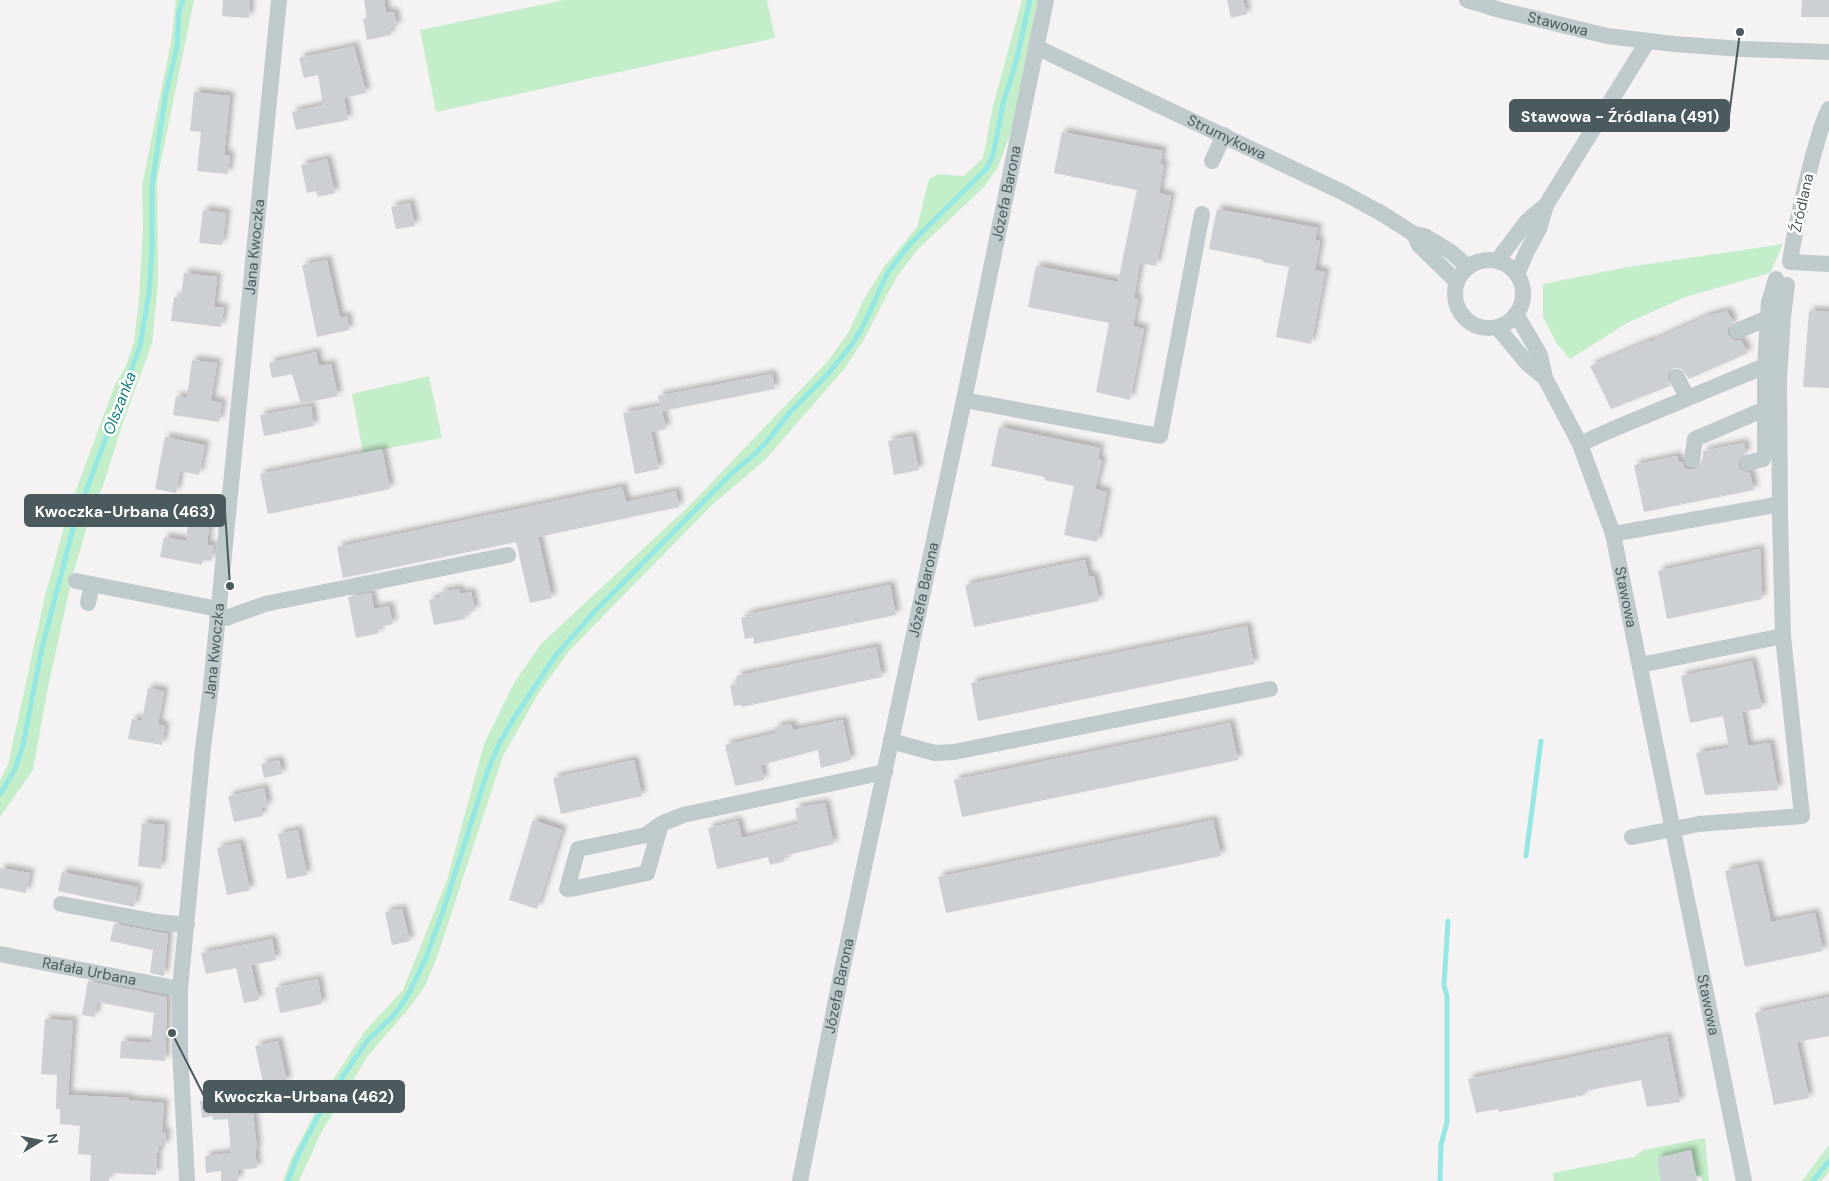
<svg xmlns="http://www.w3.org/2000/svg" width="1829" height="1181" viewBox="0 0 1829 1181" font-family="'DM Sans',sans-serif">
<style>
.green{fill:#c4edc9}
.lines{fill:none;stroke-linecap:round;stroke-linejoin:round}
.stream{stroke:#95e7e3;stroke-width:5}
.building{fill:#ccd0d4;filter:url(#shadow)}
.minor{stroke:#bfcacd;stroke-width:16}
.labels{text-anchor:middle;stroke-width:5;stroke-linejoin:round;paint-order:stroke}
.street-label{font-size:15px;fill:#4b5a5e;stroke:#fff}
.water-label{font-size:16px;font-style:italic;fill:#15807b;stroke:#fff}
.leader{fill:none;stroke:#4b5a5e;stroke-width:2}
.callout-dot{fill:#4b5a5e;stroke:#fff;stroke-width:2}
.callout{fill:#4b5a5e;stroke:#4b5a5e;stroke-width:2}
.callout-label{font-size:16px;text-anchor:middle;font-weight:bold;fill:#fff}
</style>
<defs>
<filter id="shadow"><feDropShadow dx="4.5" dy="-4.5" stdDeviation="2.5" flood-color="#0004"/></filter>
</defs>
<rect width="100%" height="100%" fill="#f4f2f2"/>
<g class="green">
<path d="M176,0H194L157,180L158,282L152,343L122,425L105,480L88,523L73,574L48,687L33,770L0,817V780L8,765L45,596L69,509L115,385L126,366L134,342L139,300L143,228L142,186L171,42Z"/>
<path d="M564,0H767L775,38L436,112L420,30Z"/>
<path d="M1022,0H1041L1029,43L1026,68L1010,135L998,167L984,187L918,249L896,278L864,339L845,368L765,460L712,505L569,651L538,694L503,756L437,957L425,986L410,1007L367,1057L321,1133L299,1181H283L291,1159L328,1087L365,1031L403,990L447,880L484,744L514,683L541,644L690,505L828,361L848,333L864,299L884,267L917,227L929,179L938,174L964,176L983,158L993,106Z"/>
<path d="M1783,244L1770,273L1685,297L1627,323L1570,359L1557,344L1543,317V284L1628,267Z"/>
<path d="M429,376L442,438L363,453L352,394Z"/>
<path d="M1705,1138L1709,1181H1702L1701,1176L1661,1181H1554L1553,1173L1634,1157L1643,1150Z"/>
<path d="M1829,1145V1172L1821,1181H1802Z"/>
</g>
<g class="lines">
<g class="stream">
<path d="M0,794L15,769L23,745L42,648L75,521L140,346L149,293L152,249V185L166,92L177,47L179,11L183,0"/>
<path d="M1526,856L1541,741"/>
<path d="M288,1181L297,1157L317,1118L345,1073L367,1041L395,1014L408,995L425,960L443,911L488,770L500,742L514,718L556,655L595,611L733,472L755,454L770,438L790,412L827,375L853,343L863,326L888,272L910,244L986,169L990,162L994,151L1003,104L1017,58L1030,0"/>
<path d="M1440,1181L1441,1145L1447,1122V996L1444,985L1448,921"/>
<path d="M1813,1181L1829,1161"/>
</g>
</g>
<g class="building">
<path d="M223,0H250L249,18L222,16Z"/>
<path d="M364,0H384L386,13L394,12L397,26L390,28L391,35L367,40L363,19L367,18Z"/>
<path d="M1227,0H1243L1247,14L1231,18Z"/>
<path d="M1802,0H1829V17H1801Z"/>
<path d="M354,46L366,93L344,98L348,120L296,130L292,112L323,105L318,75L304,78L299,58Z"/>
<path d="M194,92L230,96L224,155H230L228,174L197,171L201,132L190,131Z"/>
<path d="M1062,132L1163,151L1160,164L1164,165L1159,193L1171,196L1156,266L1140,263L1134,298L1138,299L1133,326L1144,329L1130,400L1096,392L1109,323L1028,307L1036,266L1118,282L1137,190L1054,173Z"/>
<path d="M327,159L335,193L318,197L316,191L307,193L301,165Z"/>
<path d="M410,203L415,226L396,229L391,207Z"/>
<path d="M1217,209L1318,228L1315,240L1320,241L1315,270L1325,272L1311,344L1276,337L1289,267L1263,262V260L1209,249Z"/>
<path d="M203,210L226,213L222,245L199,243Z"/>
<path d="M327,260L340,318L347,316L349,330L317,337L302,265Z"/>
<path d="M184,273L217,277L214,307L224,308L221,327L171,321L174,297L181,298Z"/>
<path d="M1727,311L1733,322L1727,329L1728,335L1735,341L1741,340L1748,353L1689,379L1682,369L1673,368L1669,371L1667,376L1670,386L1611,409L1590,366L1649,341L1650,342L1707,316Z"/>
<path d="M1809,311L1829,312V388L1803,387Z"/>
<path d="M316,352L319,366L331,364L338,396L301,404L292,374L272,378L269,363Z"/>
<path d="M192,360L217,363L211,401L222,403L219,422L173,415L176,396L187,398Z"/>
<path d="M772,374L775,389L662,411L666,429L651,432L659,469L635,474L623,413L660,406L658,396Z"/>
<path d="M311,406L314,426L264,436L260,415Z"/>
<path d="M999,427L1100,448L1098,458L1102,461L1095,489L1107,492L1097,542L1064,535L1074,486L1044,480L1045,477L991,466Z"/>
<path d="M912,436L919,470L894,475L888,441Z"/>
<path d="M165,437L205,445L199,475L180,471L176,493L155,489Z"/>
<path d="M1744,443L1746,453L1741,456L1738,465L1741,470L1750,473L1754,490L1644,512L1634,465L1677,456L1679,463L1682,462L1685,468L1690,470L1695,469L1700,466L1703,457V451Z"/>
<path d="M382,449L390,489L268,514L260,474Z"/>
<path d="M622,487L626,502L676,491L679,507L538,537L552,598L530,603L516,542L343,578L337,547Z"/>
<path d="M190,505L211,507L207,545L214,546L211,561L203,560L202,565L160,557L164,537L186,541Z"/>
<path d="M1760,549L1762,599L1667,619L1658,571Z"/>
<path d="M1085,560L1089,577L1094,576L1099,601L974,627L965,585Z"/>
<path d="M890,585L896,615L754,644L753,637L745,639L741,618L748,616V614Z"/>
<path d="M459,589L460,594L471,592L475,611L464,613L465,619L434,625L429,600L441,597L440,592Z"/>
<path d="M371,593L374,609L389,606L393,624L378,627L379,633L356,638L348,597Z"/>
<path d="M1247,626L1254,664L978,721L971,683Z"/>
<path d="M876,647L882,677L742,707L741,705L734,706L730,685L737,684L736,676Z"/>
<path d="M1752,661L1762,708L1742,712L1748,746L1770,743L1778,790L1705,795L1696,753L1729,748L1723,716L1690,723L1681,676Z"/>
<path d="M148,688L164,691L158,724L165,726L162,745L128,739L132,719L142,721Z"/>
<path d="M843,720L851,760L821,768L818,750L761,765L764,780L735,786L725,745L776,733L775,727L791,724L793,730Z"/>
<path d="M1230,723L1238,760L962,817L954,780Z"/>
<path d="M279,760L282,774L264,778L261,764Z"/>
<path d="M634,760L642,796L561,814L553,778Z"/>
<path d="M264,788L268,807L261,808L263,816L234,822L228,796Z"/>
<path d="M825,803L834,844L784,856L785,861L770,865L768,857L717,869L708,828L738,821L742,838L798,824L795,808Z"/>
<path d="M533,820L562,830L537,909L509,900Z"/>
<path d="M1213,820L1221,856L946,913L938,877Z"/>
<path d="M142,823L165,825L161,869L138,866Z"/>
<path d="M298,830L307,875L287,879L278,834Z"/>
<path d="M240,843L250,890L227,895L217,848Z"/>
<path d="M1758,864L1771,922L1815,913L1823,951L1745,967L1725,871Z"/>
<path d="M0,868L30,873L26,893L0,888Z"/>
<path d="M62,872L138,887L134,907L58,891Z"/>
<path d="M402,909L410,941L392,945L385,912Z"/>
<path d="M114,924L168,934L164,976L150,973L153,950L110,941Z"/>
<path d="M272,939L276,960L251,965L259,1000L244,1003L236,968L206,974L201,953Z"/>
<path d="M318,979L322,1004L280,1013L275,988Z"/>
<path d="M88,981L167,997L165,1061L120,1058L121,1041L151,1043L154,1013L97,1002L95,1017L82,1015Z"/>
<path d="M1829,997V1036L1797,1042L1809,1098L1774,1105L1755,1013Z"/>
<path d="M45,1019L73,1021L68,1095L129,1098L128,1100L164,1103L162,1132H166L165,1146H159V1153H157L156,1175L109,1173V1181H90L91,1155L78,1154L80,1126L60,1124V1109H56L57,1075L41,1074Z"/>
<path d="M1667,1037L1680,1102L1647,1107L1641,1080L1585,1091V1095L1499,1112L1498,1109L1476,1113L1468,1079Z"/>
<path d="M278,1041L287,1082L264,1087L255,1046Z"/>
<path d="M251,1095L257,1149H255L257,1168L238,1170V1181H221V1171L206,1173L205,1156L231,1153L228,1119L213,1120V1116L202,1118L200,1101Z"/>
<path d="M1691,1150L1697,1181H1661L1657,1158Z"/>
</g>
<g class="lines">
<g class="minor">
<path id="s1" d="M1467,0L1500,10L1607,36L1674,44L1742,49L1829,52"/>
<path id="s2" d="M1036,47L1342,192L1381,213L1414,234L1425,236L1451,252L1468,267"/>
<path d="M1829,109C1821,124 1818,140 1813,156C1804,191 1795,227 1790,262L1829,264"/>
<path d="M1212,161L1224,135"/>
<path d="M1414,234L1419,245L1457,282"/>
<circle cx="1489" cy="294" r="34"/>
<path d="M1497,261L1527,221L1546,205"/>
<path d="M1517,274L1526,253L1539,229L1546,205L1648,41"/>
<path id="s3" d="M1516,314L1540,355L1545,378L1580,444L1613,534L1744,1181"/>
<path d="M1497,327L1528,364L1545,378"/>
<path d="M1737,331L1768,318"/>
<path d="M1677,377L1687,398"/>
<path d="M964,400L1160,436L1202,214"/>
<path d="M1580,444L1611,430L1765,366L1769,302L1776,279"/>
<path d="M1692,460L1695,439L1765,409"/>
<path d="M1748,463L1763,459L1765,453V366"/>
<path d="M1613,534L1780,504"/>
<path d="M76,581L218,609"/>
<path d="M88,603L92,584"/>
<path d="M217,617L226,618L265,604L508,555"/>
<path d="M1640,665L1783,636"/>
<path d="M891,741L935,753L954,752L1270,689"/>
<path d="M661,824L647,873L576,888L567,889L578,849L646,835L661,824L683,815L885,772"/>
<path d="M1632,837L1699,824L1802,816L1783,636L1780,518L1779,379L1783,317L1787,285"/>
<path d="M61,904L158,922L187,925"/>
<path id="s4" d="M0,954L180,989"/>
<path id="s5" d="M187,1181L180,1051V989L203,748L211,686L279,0"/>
<path id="s6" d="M800,1181L841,975L964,400L1046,0"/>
</g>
</g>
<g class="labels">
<g class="street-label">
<text dy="5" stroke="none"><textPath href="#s1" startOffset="94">Stawowa</textPath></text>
<text dy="5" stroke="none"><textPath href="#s2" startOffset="211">Strumykowa</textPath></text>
<text dy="5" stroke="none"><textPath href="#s6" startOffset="1009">Józefa Barona</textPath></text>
<text transform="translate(1802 203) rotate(-77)" y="5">Źródlana</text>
<text dy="5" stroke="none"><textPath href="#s5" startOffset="938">Jana Kwoczka</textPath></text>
<text dy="5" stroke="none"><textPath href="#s6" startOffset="604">Józefa Barona</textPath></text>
<text dy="5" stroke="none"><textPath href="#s3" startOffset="306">Stawowa</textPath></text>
<text dy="5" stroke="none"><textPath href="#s5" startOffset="532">Jana Kwoczka</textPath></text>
<text dy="5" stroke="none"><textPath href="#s4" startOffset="91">Rafała Urbana</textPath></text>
<text dy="5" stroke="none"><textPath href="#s6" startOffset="199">Józefa Barona</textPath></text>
<text dy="5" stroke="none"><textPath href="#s3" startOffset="722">Stawowa</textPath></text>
</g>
<g class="water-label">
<text transform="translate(119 403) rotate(-69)" y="6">Olszanka</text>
</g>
</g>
<path class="leader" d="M1740 32L1729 116M230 586L225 511M172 1033L204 1096"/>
<g class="callout-dot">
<circle cx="1740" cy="32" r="5"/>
<circle cx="230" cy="586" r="5"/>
<circle cx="172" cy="1033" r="5"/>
</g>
<g class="callout">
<rect x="1510" y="100" width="219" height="31" rx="5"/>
<rect x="25" y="495" width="200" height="31" rx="5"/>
<rect x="204" y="1081" width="200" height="31" rx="5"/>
</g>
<g class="callout-label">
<text x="1620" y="122">Stawowa - Źródlana (491)</text>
<text x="125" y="517">Kwoczka-Urbana (463)</text>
<text x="304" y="1102">Kwoczka-Urbana (462)</text>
</g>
<g transform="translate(40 1141) rotate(80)" stroke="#ffffff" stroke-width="4" paint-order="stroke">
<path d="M0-4L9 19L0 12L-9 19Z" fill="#4b5a5e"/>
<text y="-8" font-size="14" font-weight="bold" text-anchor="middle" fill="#4b5a5e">N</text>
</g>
</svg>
